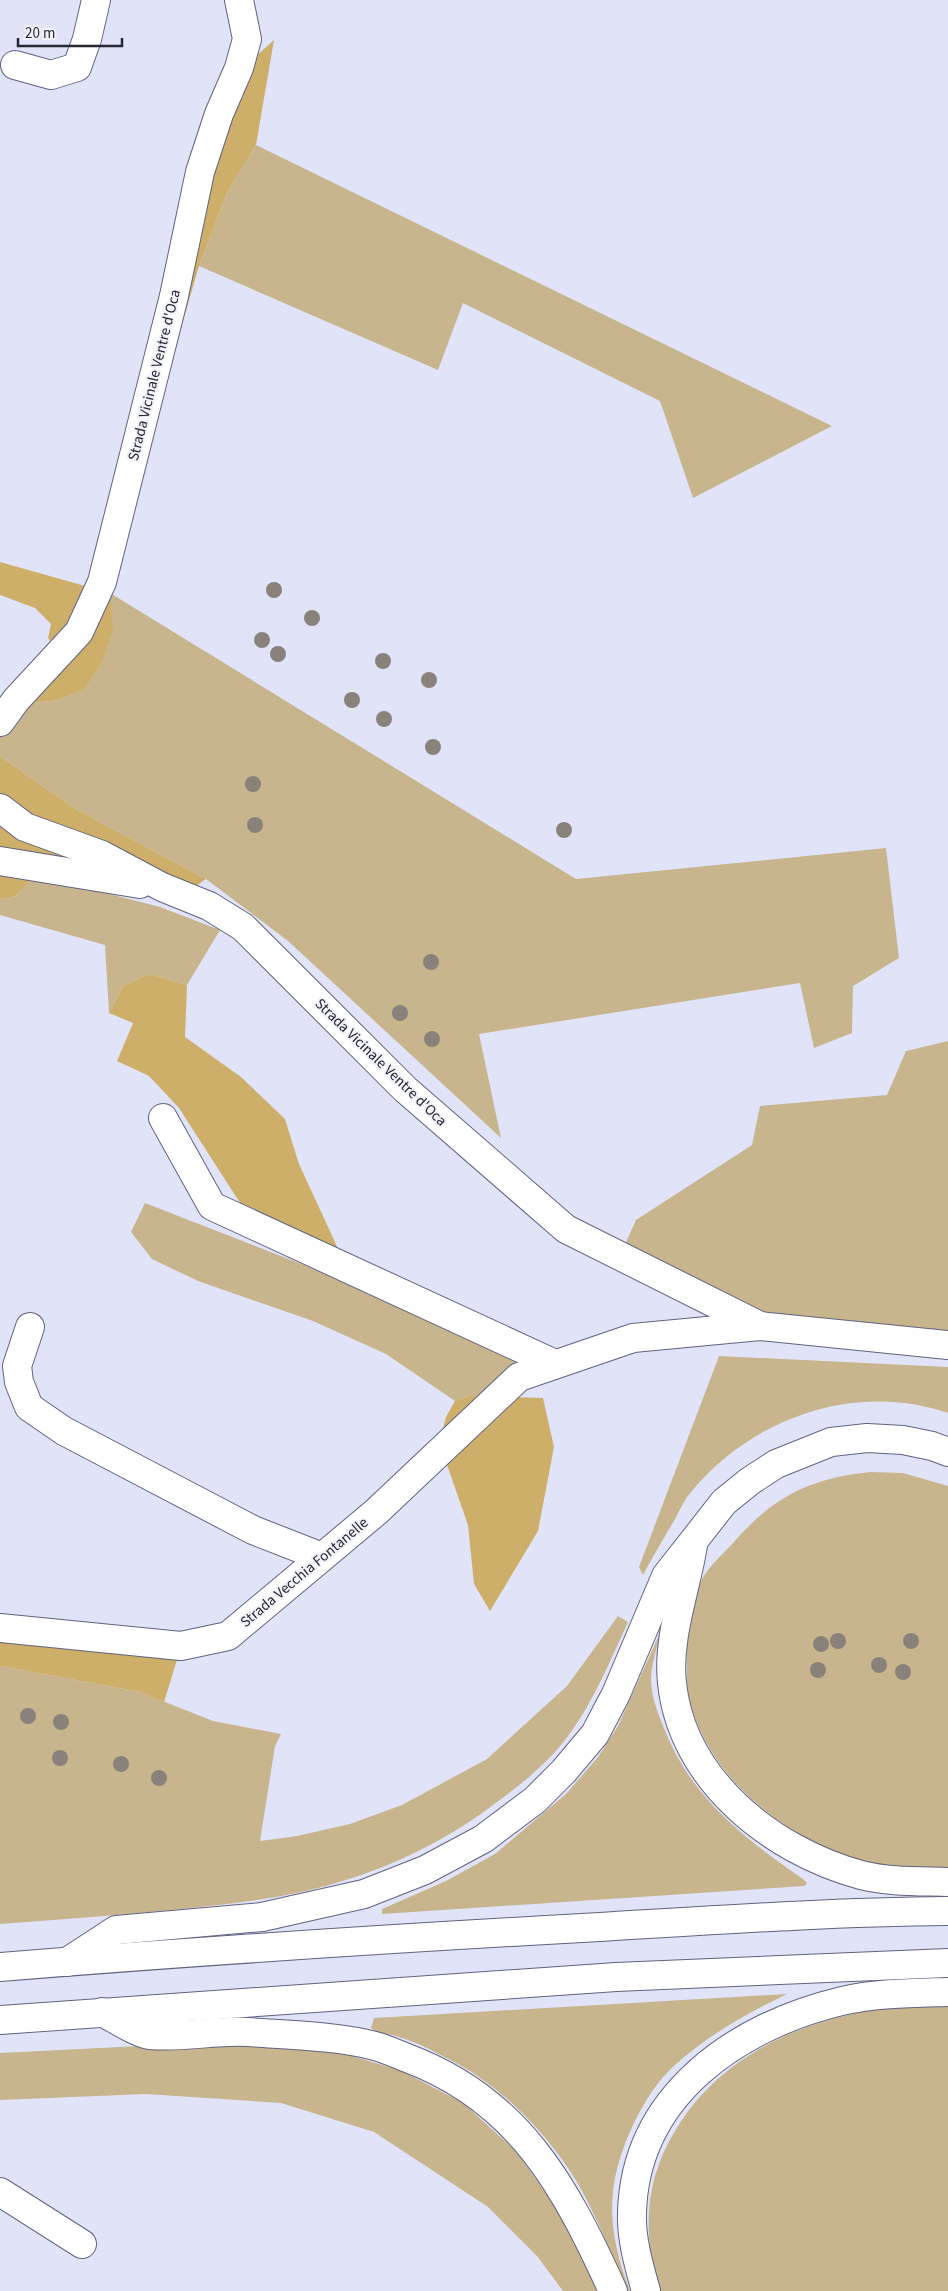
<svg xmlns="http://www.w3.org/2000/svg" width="948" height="2291" viewBox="0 0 948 2291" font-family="'Source Sans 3',sans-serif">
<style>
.green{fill:#c8b58d}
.forest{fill:#ceaf69}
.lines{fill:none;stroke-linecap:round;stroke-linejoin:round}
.minor-casing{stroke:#606281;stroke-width:30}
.highway-casing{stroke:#606281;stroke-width:30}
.minor{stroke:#fff;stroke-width:28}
.highway{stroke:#fff;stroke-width:28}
.tree{fill:#88827a}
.labels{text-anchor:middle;stroke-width:4;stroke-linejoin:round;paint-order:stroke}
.street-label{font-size:15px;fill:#262734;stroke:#f1f2f9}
</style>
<rect width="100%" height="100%" fill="#e1e4f9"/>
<g class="green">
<path d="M256,145L832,426L693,498L660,401L463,303L438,370L199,266L227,193Z"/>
<path d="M110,593L576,879L886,848L899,958L853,986L852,1033L814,1048L800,983L479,1034L501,1138L288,941L206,879L74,808L0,756V729L14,712L32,703L59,700L84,688L100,666Z"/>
<path d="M31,880L79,886L160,907L220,930L187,985L149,974L123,986L109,1013L105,945L0,915V900L16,896Z"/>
<path d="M948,1041V1341L774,1324L623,1249L636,1220L752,1145L760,1106L887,1095L906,1051Z"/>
<path d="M145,1203L304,1265L533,1366L492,1397L469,1396L455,1401L386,1354L313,1321L198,1281L152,1259L131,1232Z"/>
<path d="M719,1356L948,1367V1413C855,1381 752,1418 691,1492C684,1500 680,1510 675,1519C664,1538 653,1556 643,1575L639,1567Z"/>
<path d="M871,1472L903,1473L948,1486V1871C909,1868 869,1868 833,1854C820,1849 808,1840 797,1833C746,1801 703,1757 689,1698C686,1685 687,1669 687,1656C687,1630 690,1603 702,1579C709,1566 724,1553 734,1542C774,1496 811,1478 871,1472Z"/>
<path d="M618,1616L628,1622C610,1661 594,1701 568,1736C549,1762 523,1783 497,1802C449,1839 394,1866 336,1883C284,1899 227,1904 173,1910C115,1915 58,1920 0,1924V1666L140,1692L213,1721L281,1734L275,1746L260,1841L297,1836L350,1824L402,1805L487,1759L567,1686Z"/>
<path d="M660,1633C657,1647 652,1663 651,1678C651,1693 656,1709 662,1723C689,1796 741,1836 803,1879L807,1883L805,1886L382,1914V1909L446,1881L495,1854L566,1794L598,1757L618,1726Z"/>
<path d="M787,1994C748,2013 708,2035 675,2065C657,2081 645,2101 634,2123C605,2184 606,2228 630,2291H627C609,2250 593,2205 568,2168C540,2127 501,2088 458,2064C439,2054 419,2043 399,2037C389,2033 380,2036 371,2028L374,2018Z"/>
<path d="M948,2002V2291H660C642,2234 644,2182 675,2131C731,2036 844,2006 948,2002Z"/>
<path d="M240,2041L346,2054L402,2071L463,2103L515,2150L567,2223L598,2291H563L537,2256L488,2207L374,2132L281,2103L146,2094L0,2100V2053Z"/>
</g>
<g class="forest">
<path d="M274,40L256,145L227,193L199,266L154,421L217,141L253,59Z"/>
<path d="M0,562L110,593L113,629L100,666L85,688L59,700L32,703L68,665L48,638L51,624L35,608L0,595Z"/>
<path d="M0,756L74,808L206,879L186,893L103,847L65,858L31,880L16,896L0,900Z"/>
<path d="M149,974L187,985L185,1037L241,1077L285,1119L299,1164L340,1253L242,1206L179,1108L149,1076L117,1061L133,1023L109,1013L123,986Z"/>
<path d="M469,1396L543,1398L554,1447L538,1531L490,1611L474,1584L468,1525L447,1465L442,1432L446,1417L455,1401Z"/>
<path d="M0,1631L180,1650L164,1702L140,1692L0,1666Z"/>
</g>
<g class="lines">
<defs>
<g id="minor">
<path d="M15,65L51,75L77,67L87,39L96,0"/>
<path d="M0,722L16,700L79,632L102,582L174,296L200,172L219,114L239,68L247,39L239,0"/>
<path d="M0,808L25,827L102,855L162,887L209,906L243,927L405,1089L566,1229L760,1326"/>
<path d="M0,861L140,884"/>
<path d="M163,1118L212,1206L555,1364"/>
<path d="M30,1327L17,1366L19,1382L29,1407L64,1431L253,1530L322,1557"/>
<path d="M0,1628L181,1646L228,1636L376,1512L519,1377L633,1338L760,1326L948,1345"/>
<path d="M0,2192L82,2244"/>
</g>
<g id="highway">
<path d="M693,1545C686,1590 667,1637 672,1683C682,1780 772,1851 861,1875C889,1882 919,1881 948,1882"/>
<path d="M67,1962L116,1930L262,1917L364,1894L425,1870L483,1839L535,1800L564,1771L595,1734L616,1694L666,1576L724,1502L750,1481L776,1464L831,1442L867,1438L903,1440L932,1446L948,1452"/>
<path d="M0,1967C200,1951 400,1938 600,1927C716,1920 832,1912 948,1911"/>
<path d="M102,2012C114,2018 138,2034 150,2035C182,2038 216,2030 248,2032C288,2035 337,2036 375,2046C386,2049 397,2054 407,2058C520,2100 566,2188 613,2291"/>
<path d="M0,2020L616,1977L948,1963"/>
<path d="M646,2291C639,2266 631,2239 632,2213C635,2095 737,2026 842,2001C877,1993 913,1993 948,1992"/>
</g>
</defs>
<use href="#minor" class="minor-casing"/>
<use href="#highway" class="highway-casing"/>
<use href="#minor" class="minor"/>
<use href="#highway" class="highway"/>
</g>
<g class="tree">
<circle cx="274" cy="590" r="8"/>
<circle cx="312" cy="618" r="8"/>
<circle cx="262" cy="640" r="8"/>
<circle cx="278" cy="654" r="8"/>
<circle cx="383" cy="661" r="8"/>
<circle cx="429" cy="680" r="8"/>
<circle cx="352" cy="700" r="8"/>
<circle cx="384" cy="719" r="8"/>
<circle cx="433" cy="747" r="8"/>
<circle cx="253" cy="784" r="8"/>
<circle cx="255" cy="825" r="8"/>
<circle cx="564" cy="830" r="8"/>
<circle cx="431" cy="962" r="8"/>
<circle cx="400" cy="1013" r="8"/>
<circle cx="432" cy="1039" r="8"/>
<circle cx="838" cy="1641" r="8"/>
<circle cx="911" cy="1641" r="8"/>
<circle cx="821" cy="1644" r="8"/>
<circle cx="879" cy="1665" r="8"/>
<circle cx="818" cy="1670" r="8"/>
<circle cx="903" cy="1672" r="8"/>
<circle cx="28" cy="1716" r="8"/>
<circle cx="61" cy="1722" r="8"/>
<circle cx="60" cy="1758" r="8"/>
<circle cx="121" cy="1764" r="8"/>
<circle cx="159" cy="1778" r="8"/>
</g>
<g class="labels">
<g class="street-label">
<text transform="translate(154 375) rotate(-76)" y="5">Strada Vicinale Ventre d'Oca</text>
<text transform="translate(381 1062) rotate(44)" y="5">Strada Vicinale Ventre d'Oca</text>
<text transform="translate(304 1572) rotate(-40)" y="5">Strada Vecchia Fontanelle</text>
</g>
</g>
<path d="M18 38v8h104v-8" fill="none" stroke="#262734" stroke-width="2.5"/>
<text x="25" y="38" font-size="15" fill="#262734" stroke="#f1f2f9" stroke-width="4" paint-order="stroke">20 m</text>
</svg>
